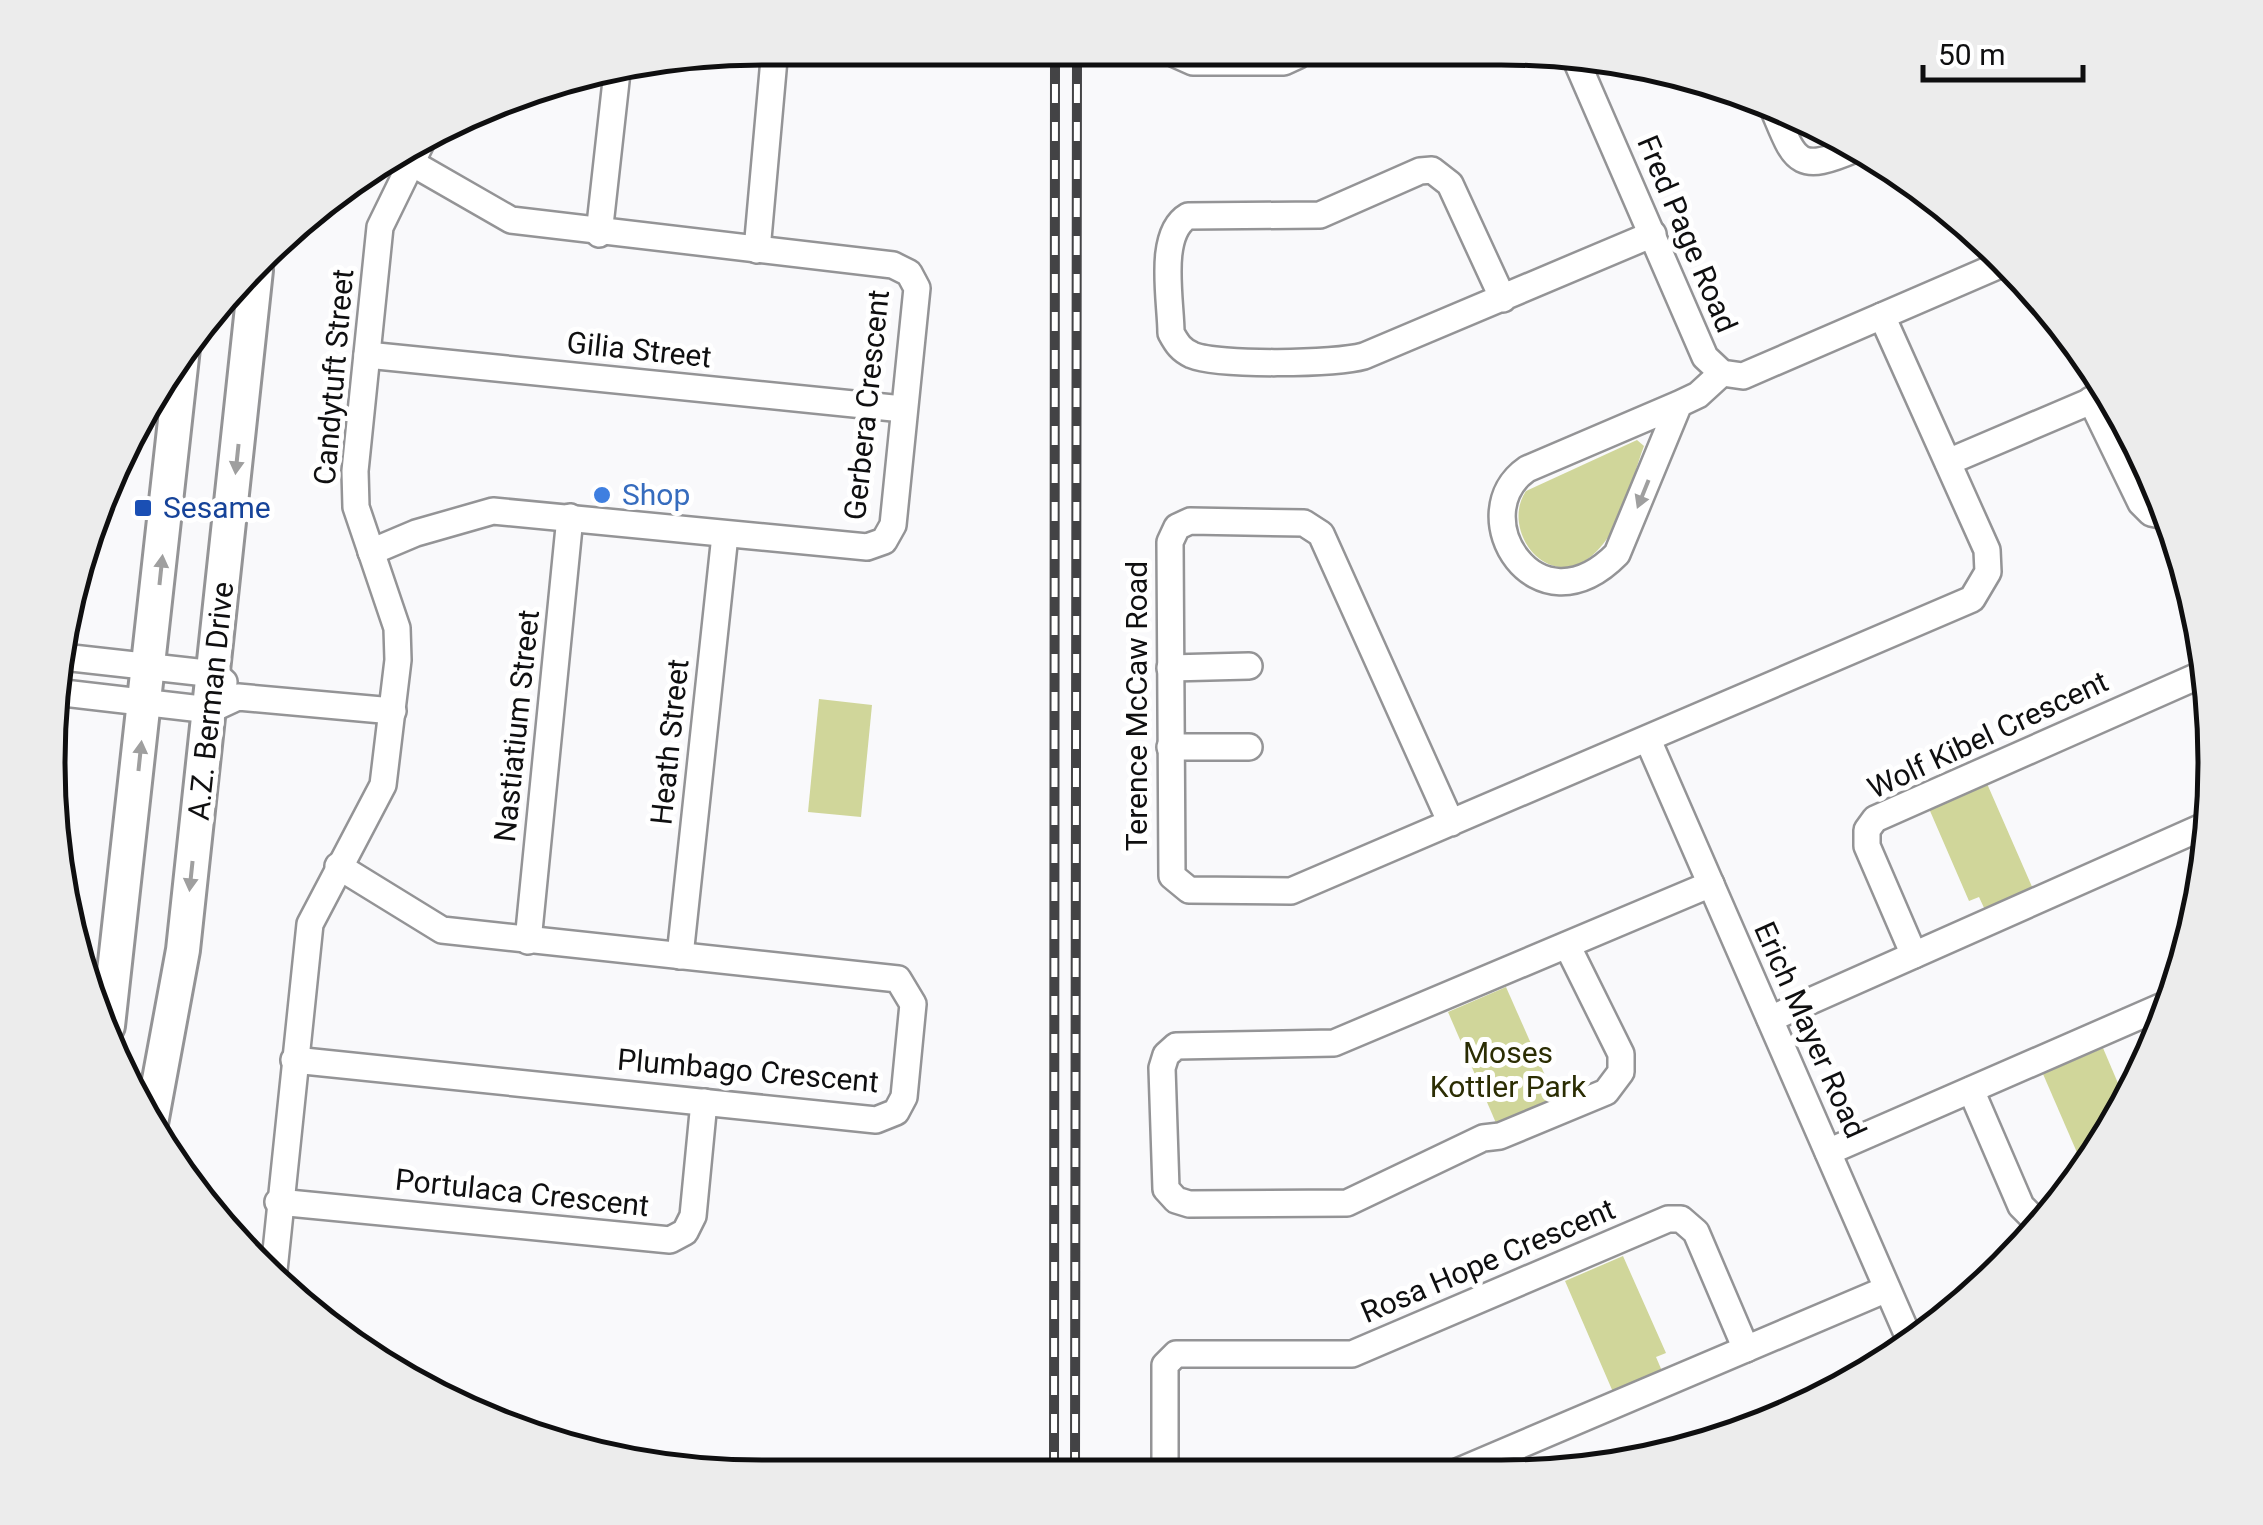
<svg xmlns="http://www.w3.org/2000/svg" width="2263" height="1525" viewBox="0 0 2263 1525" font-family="Roboto,sans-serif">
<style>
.green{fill:#d0d69a}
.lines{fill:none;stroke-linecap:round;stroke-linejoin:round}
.street-casing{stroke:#949496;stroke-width:30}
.secondary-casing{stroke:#949496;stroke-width:38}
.street{stroke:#fff;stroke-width:25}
.secondary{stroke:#fff;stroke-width:32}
.rail-casing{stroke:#434345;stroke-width:10}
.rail{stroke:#fff;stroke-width:6;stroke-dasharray:19;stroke-linecap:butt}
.oneway{fill:#9f9f9f}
.shop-dot{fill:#3f7fe0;stroke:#fff;stroke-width:4}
.transit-dot{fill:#1a4fb4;stroke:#fff;stroke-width:4}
.labels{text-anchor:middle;stroke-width:10;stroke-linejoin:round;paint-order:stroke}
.street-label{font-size:30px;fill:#0f0f10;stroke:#fff}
.shop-label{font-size:30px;fill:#366cbe;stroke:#fff;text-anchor:start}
.transit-label{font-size:30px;fill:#164399;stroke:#fff;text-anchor:start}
.park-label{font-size:30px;fill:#2b2d03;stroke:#fff}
.rim{fill:none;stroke:#0f0f10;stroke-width:5}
</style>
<rect width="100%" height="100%" fill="#f9f9fb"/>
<g class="green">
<path d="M1637,440L1644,446C1632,478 1622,527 1596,552C1550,597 1499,531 1526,491Z"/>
<path d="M819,699L872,705L861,817L808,812Z"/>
<path d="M1985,779L2033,889L1985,910L1979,897L1969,901L1927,804Z"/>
<path d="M1506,987L1555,1098L1496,1123L1448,1012Z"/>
<path d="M2103,1048L2126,1102L2085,1171L2043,1074Z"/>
<path d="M1623,1256L1666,1353L1656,1357L1662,1371L1613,1392L1565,1281Z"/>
</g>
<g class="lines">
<defs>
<g id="street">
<path d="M1175,54L1193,62H1284L1297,56"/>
<path d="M1576,60L1705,357L1722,373L1743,376L2009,261"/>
<path d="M1772,106C1795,160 1795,175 1855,149"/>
<path d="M599,234L617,72"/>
<path d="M757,250L775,48"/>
<path d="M1503,299L1450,184L1432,170L1420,171L1320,215L1188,216C1157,234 1171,301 1171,333C1177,344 1181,350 1192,355C1218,366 1336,364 1364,356L1653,234"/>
<path d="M367,355L903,409"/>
<path d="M2091,400L2141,503L2151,513L2170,517"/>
<path d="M1679,404L1617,554C1536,636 1462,514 1527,469L1679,404L1698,395L1722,373"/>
<path d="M1948,462L2110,393"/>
<path d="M371,552L416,533L493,511L867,547L884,541L893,525L917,288L909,273L893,265L511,220L410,162"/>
<path d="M63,657L215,674L224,682"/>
<path d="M1170,668L1249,666"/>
<path d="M55,692L210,710L238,697L393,711"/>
<path d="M1648,740L1912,1345"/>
<path d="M1170,747H1249"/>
<path d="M1451,823L1321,534L1304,523L1190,521L1177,527L1170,542L1172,876L1189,890L1291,891L1972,599L1988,572L1987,550L1882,316"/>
<path d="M528,941L570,517"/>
<path d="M1567,945L1621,1054V1072L1606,1092L1500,1136L1483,1138L1347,1203L1189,1204L1176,1200L1166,1189L1162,1068L1166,1055L1176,1046L1334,1043L1711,884"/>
<path d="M1914,955L1867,846V830L1875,819L2207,672"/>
<path d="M680,956L725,535"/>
<path d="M1770,1019L2209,824"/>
<path d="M294,1060L876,1120L896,1112L904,1097L913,1004L898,979L442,930L338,866"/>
<path d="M1971,1090L2021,1206L2034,1219L2045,1221"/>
<path d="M1828,1152L2172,1002"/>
<path d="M278,1202L670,1240L685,1232L693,1216L704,1102"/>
<path d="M273,1280L310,924L383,785L398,660L397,628L356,507L355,471L380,227L423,139"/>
<path d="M1165,1472V1365L1176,1354H1352L1668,1219H1681L1696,1232L1746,1349"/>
<path d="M1445,1477L1887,1289"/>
</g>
<g id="secondary">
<path d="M108,1026L183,348"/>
<path d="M150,1129L183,950L256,270"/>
</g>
</defs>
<use href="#street" class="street-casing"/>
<use href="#secondary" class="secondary-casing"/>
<use href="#street" class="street"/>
<use href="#secondary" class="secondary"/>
<defs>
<g id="rail">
<path d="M1054,1471L1055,52"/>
<path d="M1075,1471L1077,52"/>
</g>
</defs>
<use href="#rail" class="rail-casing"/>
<use href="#rail" class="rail"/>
</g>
<defs><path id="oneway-solid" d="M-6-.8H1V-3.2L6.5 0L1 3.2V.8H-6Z" transform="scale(2.5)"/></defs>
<g class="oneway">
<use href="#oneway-solid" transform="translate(237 459) rotate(96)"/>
<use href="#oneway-solid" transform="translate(1643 494) rotate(112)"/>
<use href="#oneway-solid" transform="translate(161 570) rotate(-84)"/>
<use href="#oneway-solid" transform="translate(140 756) rotate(-84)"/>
<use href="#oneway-solid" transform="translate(191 876) rotate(96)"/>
</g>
<circle class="shop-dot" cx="602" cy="495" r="10"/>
<rect class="transit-dot" x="133" y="498" width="20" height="20" rx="5"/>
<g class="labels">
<g class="street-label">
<text transform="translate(1687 234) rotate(67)" y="10">Fred Page Road</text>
<text transform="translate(639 350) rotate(6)" y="10">Gilia Street</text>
<text transform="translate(334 377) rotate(-85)" y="10">Candytuft Street</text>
<text transform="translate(867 405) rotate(-84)" y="10">Gerbera Crescent</text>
<text transform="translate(211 701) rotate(-84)" y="10">A.Z. Berman Drive</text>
<text transform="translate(1137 706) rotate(-90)" y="10">Terence McCaw Road</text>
<text transform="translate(517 726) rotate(-84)" y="10">Nastiatium Street</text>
<text transform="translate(1988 735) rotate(-25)" y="10">Wolf Kibel Crescent</text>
<text transform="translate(670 742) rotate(-84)" y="10">Heath Street</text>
<text transform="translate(1810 1030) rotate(66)" y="10">Erich Mayer Road</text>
<text transform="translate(748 1071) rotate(5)" y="10">Plumbago Crescent</text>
<text transform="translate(522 1193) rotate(6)" y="10">Portulaca Crescent</text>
<text transform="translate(1488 1261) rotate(-23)" y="10">Rosa Hope Crescent</text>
</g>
<g class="shop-label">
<text x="622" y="505">Shop</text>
</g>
<g class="transit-label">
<text x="163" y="518">Sesame</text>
</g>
<g class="park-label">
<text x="1508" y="1063">Moses<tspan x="1508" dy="34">Kottler Park</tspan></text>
</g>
</g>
<path d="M0 0H2263V1525H0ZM762 65H1501A697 697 0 0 1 2198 762V763A697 697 0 0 1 1501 1460H762A697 697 0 0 1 65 763V762A697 697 0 0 1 762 65Z" fill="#ececec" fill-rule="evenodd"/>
<path class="rim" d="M762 65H1501A697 697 0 0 1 2198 762V763A697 697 0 0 1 1501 1460H762A697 697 0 0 1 65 763V762A697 697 0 0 1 762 65Z"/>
<path d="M1923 65v15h160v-15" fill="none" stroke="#0f0f10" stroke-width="5"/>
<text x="1938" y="65" font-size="30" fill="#0f0f10" stroke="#ffffff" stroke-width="8" paint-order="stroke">50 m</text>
</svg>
